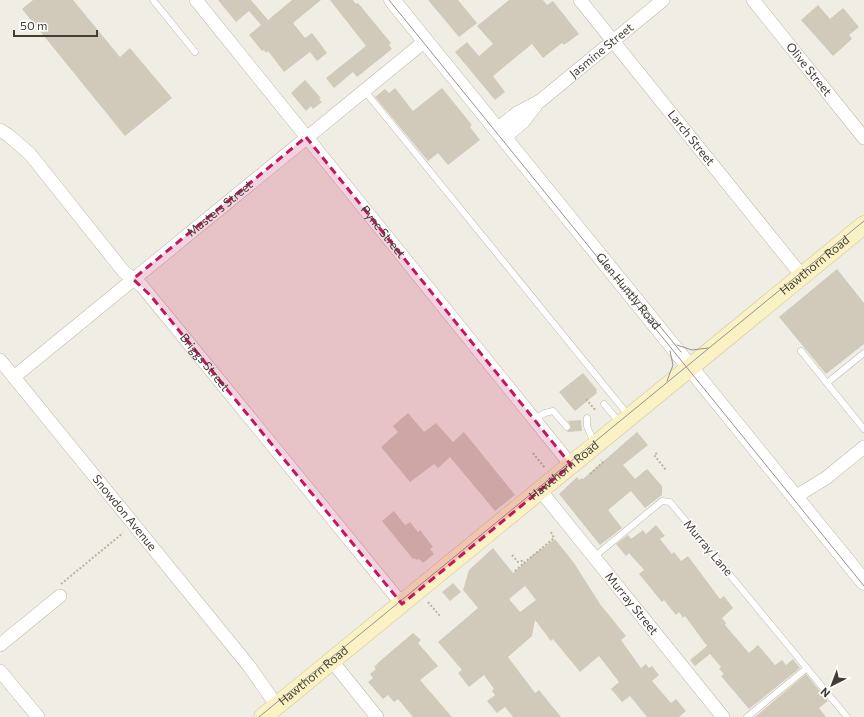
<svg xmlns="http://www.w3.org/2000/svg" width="864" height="717" viewBox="0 0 864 717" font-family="Commissioner,sans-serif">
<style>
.building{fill:#d1caba;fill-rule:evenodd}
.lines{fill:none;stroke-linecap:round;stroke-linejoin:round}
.service-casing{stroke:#beb9aa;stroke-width:7}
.minor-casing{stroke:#beb9aa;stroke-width:14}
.tertiary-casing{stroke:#beb9aa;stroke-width:17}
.secondary-casing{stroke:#cec396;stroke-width:19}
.path{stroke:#bcb299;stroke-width:2;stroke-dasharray:2 2;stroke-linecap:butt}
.service{stroke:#fff;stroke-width:6}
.minor{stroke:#fff;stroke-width:13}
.tertiary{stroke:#fff;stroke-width:16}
.secondary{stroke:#faf1c4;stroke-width:18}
.tram{stroke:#939393;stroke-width:1}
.marked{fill:#c2185b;fill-opacity:0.2;stroke:#c2185b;stroke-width:3;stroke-dasharray:8 5;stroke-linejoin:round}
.labels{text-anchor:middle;stroke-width:3;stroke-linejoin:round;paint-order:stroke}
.street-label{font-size:12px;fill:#423e34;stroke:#fff}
</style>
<rect width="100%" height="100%" fill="#f0eee4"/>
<g class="building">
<path d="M33,0H73L120,57L130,48L172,98L125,136L22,9Z"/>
<path d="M218,0H251L268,20L292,0H321L293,23L305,38L312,33L327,53L317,61L310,52L284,72L268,51L266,53L264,50L262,51L249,35L261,25L249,11L236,22Z"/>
<path d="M330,0H353L356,4L358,3L391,43L389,45L392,49L357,77L353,72L334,88L326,78L366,46Z"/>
<path d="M428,0H458L477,23L459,37Z"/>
<path d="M509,0H543L547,5L553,1L579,34L564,45L562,43L543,58L532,44L493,76L505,92L495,100L455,52L467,42L479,56L493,44L477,26Z"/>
<path d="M818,5L830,19L843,8L859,27L849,35L852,39L833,56L801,20Z"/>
<path d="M305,80L321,98L319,99L322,102L313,109L311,106L306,111L291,93Z"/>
<path d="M395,88L413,111L442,88L472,125L470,127L480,140L448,165L438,153L428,161L375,97L385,89L389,93Z"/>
<path d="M837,269L864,303V344L826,374L779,317Z"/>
<path d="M583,373L597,390L596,391L597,393L575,411L559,392Z"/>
<path d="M408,413L424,432L436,423L453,442L464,432L515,495L495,511L450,457L438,468L434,464L410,482L381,447L398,432L393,426Z"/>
<path d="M581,420L582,431L567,432L571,427L568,421Z"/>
<path d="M637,432L648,445L623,465L635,479L647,469L662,486V495L645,508L631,491L608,510L622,528L600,545L559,494L577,477L579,480L582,478L583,479Z"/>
<path d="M394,511L405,525L410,522L418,532L420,530L433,547L430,549L434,554L423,563L419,559L416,560L415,558L413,559L382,521Z"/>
<path d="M656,525L665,536L660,539L672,554L674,552L681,561L688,556L720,599L724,596L733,608L722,618L726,623L725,625L749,653L758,645L775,665L782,660L786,665L793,659L800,668L749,709L721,676L724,674L719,669L721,667L710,654L695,666L690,660L707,646L685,616L683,618L679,612L676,615L664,600L662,602L639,574L644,570L629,553L626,556L616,544L628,535L631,539L643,530L646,534Z"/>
<path d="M555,539L574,563L600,604L626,636L621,640L641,668L646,664L649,668L652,666L659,675L652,681L671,703L676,699L686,711L679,717H647L630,696L622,702L611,689L619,682L599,656L580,672L553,639L551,641L535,620L532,636L508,657L535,693L539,690L561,717H513L505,707L497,713L487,701L495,695L492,691L494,689L484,675L469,687L458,673L462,670L438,642L478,608L463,590L469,570L493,548L513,573L530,559L529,558ZM525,586L536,600L520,612L509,599Z"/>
<path d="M453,583L461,592L450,601L442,592Z"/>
<path d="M413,633L421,640L418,643L438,666L420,680L452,717H413L398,699L394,702L388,695L383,699L368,682L373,678L370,674L376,669L374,667L380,661Z"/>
<path d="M806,674L828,701L819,708L826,717H755Z"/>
</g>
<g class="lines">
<defs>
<g id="service">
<path d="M153,0L195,52"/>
<path d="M364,90L629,416"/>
<path d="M801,351L864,429"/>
<path d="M827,383L864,353"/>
<path d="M604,404L620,423"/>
<path d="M587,418V426L594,443"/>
<path d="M534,419L545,413L553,411L567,427"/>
<path d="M594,557L662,501L670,502L847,717"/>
<path d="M747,717L807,668"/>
</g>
<g id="minor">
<path id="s1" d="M196,0L571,465"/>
<path id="s2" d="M580,0L802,276"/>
<path id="s3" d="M753,0L864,138"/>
<path id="s4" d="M497,129L517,113L540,101L663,0"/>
<path id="s5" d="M0,130L8,135L30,154L124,272L142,286L402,604"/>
<path d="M504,138L523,122L536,105"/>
<path id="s6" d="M0,360L249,666L277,706"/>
<path id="s7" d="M14,377L425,41"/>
<path id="s8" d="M540,490L723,717"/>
<path d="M795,497L826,478L864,447"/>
<path d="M0,645L60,596"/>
<path d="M332,661L377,717"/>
<path d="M0,671L38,717"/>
</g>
<g id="tertiary">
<path id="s9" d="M392,0L864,582"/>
</g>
<g id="secondary">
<path id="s10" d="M263,717L864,225"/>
</g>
</defs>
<use href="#service" class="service-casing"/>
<use href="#minor" class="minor-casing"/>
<use href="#tertiary" class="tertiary-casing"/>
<use href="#secondary" class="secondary-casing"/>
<g class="path">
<path d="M586,399L596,411"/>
<path d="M533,453L545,468"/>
<path d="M657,453L654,455L666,470"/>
<path d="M590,474L603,462L601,460"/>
<path d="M512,555L518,562L522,561L524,563L554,538L551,532"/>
<path d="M515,571L524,563"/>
<path d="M61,584L123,533"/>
<path d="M428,602L440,616"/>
</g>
<use href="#service" class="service"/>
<use href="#minor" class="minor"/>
<use href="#tertiary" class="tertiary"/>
<use href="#secondary" class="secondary"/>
<g class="tram">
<path d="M389,0L864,586"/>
<path d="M628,287L681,352"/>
<path d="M677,345L692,350L708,348"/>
<path d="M667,381L673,365L670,351"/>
<path d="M259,717L864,221"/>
</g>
</g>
<path class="marked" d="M306,137L571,465L402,604L150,295L133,279Z"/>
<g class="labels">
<g class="street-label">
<text dy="4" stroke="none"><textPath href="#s4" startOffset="131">Jasmine Street</textPath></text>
<text dy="4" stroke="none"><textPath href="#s3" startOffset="89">Olive Street</textPath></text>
<text dy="4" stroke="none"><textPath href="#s2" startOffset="177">Larch Street</textPath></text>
<text dy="4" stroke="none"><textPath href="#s7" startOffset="266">Masters Street</textPath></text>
<text dy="4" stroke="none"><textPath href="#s1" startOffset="298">Pyne Street</textPath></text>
<text dy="4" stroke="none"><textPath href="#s10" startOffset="713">Hawthorn Road</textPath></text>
<text dy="4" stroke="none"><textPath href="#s9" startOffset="375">Glen Huntly Road</textPath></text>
<text dy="4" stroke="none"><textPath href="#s5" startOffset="311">Briggs Street</textPath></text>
<text dy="4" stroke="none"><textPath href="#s10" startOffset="389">Hawthorn Road</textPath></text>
<text dy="4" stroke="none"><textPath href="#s6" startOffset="197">Snowdon Avenue</textPath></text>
<text transform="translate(708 548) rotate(50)" y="4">Murray Lane</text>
<text dy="4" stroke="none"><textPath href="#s8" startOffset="146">Murray Street</textPath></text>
<text dy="4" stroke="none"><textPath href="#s10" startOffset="65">Hawthorn Road</textPath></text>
</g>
</g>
<g transform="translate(832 685) rotate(222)" stroke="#ffffff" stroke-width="3" paint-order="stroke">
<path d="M0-3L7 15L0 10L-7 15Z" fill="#423e34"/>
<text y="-6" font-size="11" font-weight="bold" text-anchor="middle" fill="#423e34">N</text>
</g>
<path d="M14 30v6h83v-6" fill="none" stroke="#423e34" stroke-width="2"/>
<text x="20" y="30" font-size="12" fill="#423e34" stroke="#ffffff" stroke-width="3" paint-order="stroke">50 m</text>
</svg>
